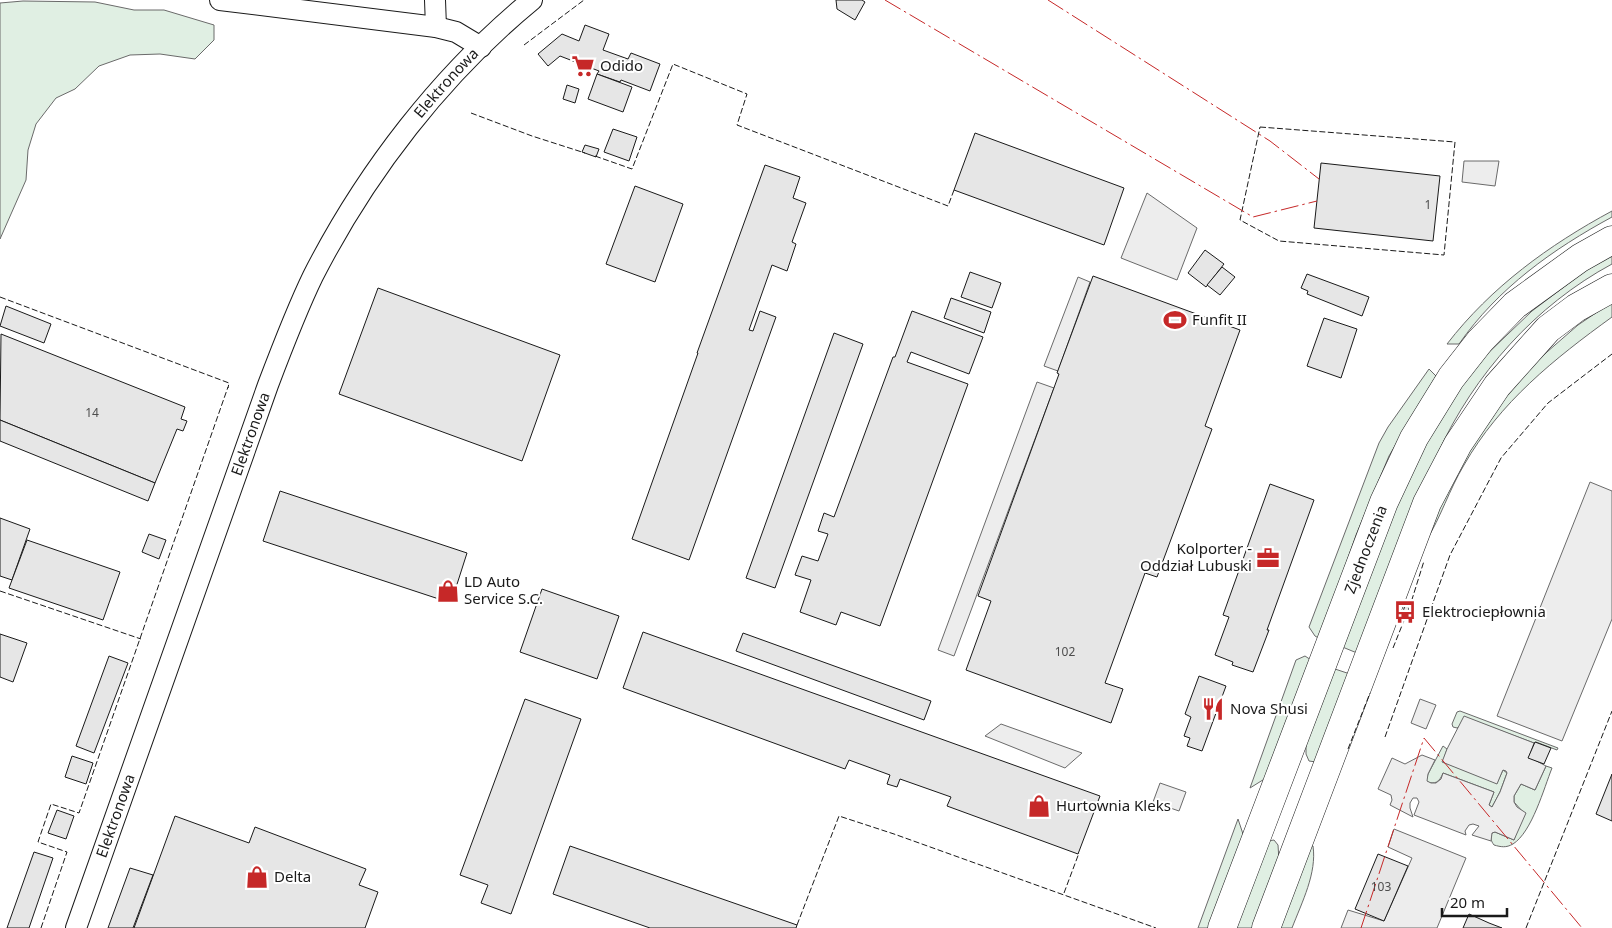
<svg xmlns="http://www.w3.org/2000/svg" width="1612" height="928" viewBox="0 0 1612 928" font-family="'Noto Sans',sans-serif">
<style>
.green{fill:#e0efe3;stroke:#6a6a6a}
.parking{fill:#ededed;stroke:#6a6a6a}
.building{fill:#e6e6e6;stroke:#1a1a1a}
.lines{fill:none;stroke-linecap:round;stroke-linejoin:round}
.street-casing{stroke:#1a1a1a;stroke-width:22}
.secondary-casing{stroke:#1a1a1a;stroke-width:29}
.street{stroke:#fff;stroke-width:20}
.secondary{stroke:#fff;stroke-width:28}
.fence{stroke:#1a1a1a;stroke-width:1;stroke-dasharray:6 2.5;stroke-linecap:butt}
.power{stroke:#c62828;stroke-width:1;stroke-dasharray:18 4 2.5 4;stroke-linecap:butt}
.labels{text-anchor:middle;stroke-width:4;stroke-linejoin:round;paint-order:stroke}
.number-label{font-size:12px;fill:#4d4d4d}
.poi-label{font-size:15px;fill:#1a1a1a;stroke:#fff;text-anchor:start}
.street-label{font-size:15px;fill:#1a1a1a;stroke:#fff}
</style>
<rect width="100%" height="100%" fill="#fff"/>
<g class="green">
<path d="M23,1L95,2L134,10H164L214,25V40L195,59L160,54L130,55L99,66L75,89L56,98L36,124L28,150L26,180L0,239V3Z"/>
<path d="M1612,211V217C1553,249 1498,288 1459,344H1447C1491,287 1549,245 1612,211Z"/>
<path d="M1612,255V264C1536,305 1474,374 1438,453C1427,478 1417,504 1407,530C1390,571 1374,612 1357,653L1340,646L1393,502L1451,397L1483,358L1532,311L1585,271Z"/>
<path d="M1612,302V317C1554,359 1500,402 1464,465C1449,490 1441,517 1426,541L1438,503L1490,414L1532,365L1578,325Z"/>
<path d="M1429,369L1436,376L1389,456L1356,535L1320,639L1315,636L1309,627L1379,443L1388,427Z"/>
<path d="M1305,656L1311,660L1266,778L1250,788L1296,660Z"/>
<path d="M1332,668L1350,674L1316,762L1309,761L1306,754V743Z"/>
<path d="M1460,711L1558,748L1557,750L1536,742L1534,743L1464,717L1460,726L1457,728L1453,727L1452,724L1457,712Z"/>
<path d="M1443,746L1447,749L1443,762L1497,783L1503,770L1507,773L1500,792L1492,807L1489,805L1494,792L1443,773C1440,781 1435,786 1426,781L1428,774Z"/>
<path d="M1546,766L1552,768C1544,788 1532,832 1513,844C1506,848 1501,847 1494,845C1491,841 1490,838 1492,833L1495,832L1514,840L1523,812L1514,802V796L1521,784L1535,790Z"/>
<path d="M1238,819L1244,837L1211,928H1198Z"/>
<path d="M1274,840L1278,845L1279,861L1257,928H1235L1268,841Z"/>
<path d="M1310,845L1313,846C1317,873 1302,902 1292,928H1280Z"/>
</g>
<g class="parking">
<path d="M1464,161H1499L1495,186L1462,182Z"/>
<path d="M1147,193L1197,228L1177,280L1121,258Z"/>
<path d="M1078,277L1090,282L1058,371L1044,366Z"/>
<path d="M1037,382L1054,388L954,656L938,650Z"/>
<path d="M1590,482L1612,491V619L1562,741L1497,716Z"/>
<path d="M1420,699L1436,705L1426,729L1411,723Z"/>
<path d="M1464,716L1534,743L1529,757L1546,766L1535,790L1521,784L1514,796V802L1517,807L1526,813L1514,840L1495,832L1492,833L1491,841L1472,835L1479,826L1473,824L1469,825L1465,831L1466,835L1414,815L1419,802L1417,798H1413L1410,803V808L1413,817L1390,805L1392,800L1391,795L1378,789L1392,758L1405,764L1422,755L1435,760L1428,774L1427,781L1431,783H1436L1441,779L1443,773L1494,792L1489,805L1492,807L1500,792L1507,773L1506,771L1503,770L1502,772L1497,784L1442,762L1447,749Z"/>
<path d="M1001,724L1082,753L1065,768L985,736Z"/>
<path d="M1160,783L1186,792L1179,811L1153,802Z"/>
<path d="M1394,829L1466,858L1437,928H1341L1348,910L1384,921L1412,858L1388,847Z"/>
</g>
<g class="building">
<path d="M836,0H862L865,2L855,20L837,9Z"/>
<path d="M585,25L609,34L603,50L628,59L631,53L660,64L650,91L621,80L620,82L597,74L599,71L560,56L548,66L538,54L562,34L579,41Z"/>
<path d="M597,74L632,87L623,112L588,99Z"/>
<path d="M567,85L579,89L575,103L563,99Z"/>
<path d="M613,129L637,137L629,161L604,152Z"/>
<path d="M975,133L1124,188L1104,245L954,190Z"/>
<path d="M585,145L599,149L596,157L582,152Z"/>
<path d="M1321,163L1440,176L1433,241L1314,228Z"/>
<path d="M765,165L800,177L793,198L806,203L792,242L796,244L787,271L772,265L749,330L753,331L760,311L776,317L689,560L632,539L698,353H697Z"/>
<path d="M635,186L683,204L655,282L606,264Z"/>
<path d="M1205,250L1224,264L1206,287L1188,273Z"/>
<path d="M1222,267L1235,277L1220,295L1207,285Z"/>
<path d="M970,272L1001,283L992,308L961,297Z"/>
<path d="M1307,274L1369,297L1362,316L1307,294L1308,291L1301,288Z"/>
<path d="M1093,276L1240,330L1205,426L1212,429L1157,577L1145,573L1105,683L1123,689L1111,723L966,670L991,601L978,596L1059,374L1057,373Z"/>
<path d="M378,288L560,355L522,461L339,394Z"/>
<path d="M951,298L991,312L984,333L944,318Z"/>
<path d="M6,306L51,324L44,343L0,326Z"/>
<path d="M912,311L983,337L969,374L911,352L907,362L968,384L880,626L841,612L836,625L800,612L811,580L795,575L802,556L818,561L828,534L818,531L824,513L834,517L893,357H895Z"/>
<path d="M1324,318L1357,329L1341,378L1307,366Z"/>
<path d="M834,333L863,344L775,588L746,578Z"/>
<path d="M1,334L185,407L181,419L187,421L183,431L177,429L155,483L0,420Z"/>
<path d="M0,420L155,483L148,501L0,441Z"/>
<path d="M1270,484L1314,500L1267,630H1269L1253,672L1232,665L1233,662L1215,655L1229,617L1223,615Z"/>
<path d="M280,491L467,553L451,603L263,541Z"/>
<path d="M0,518L30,529L12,580L0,576Z"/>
<path d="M149,534L166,540L159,559L142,552Z"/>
<path d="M27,540L120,572L103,620L9,588Z"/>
<path d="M542,589L619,616L597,679L520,652Z"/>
<path d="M1405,605L1410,606L1405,620L1401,619Z"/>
<path d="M643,632L1100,796L1078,854L947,806L951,797L900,779L897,787L887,784L890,775L849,760L845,769L623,688Z"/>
<path d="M743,633L931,701L924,720L736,651Z"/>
<path d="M0,634L27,643L13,682L0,677Z"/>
<path d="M109,656L128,663L94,753L76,746Z"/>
<path d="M1199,676L1226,686L1202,751L1187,746L1190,738L1184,736L1191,717L1185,714Z"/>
<path d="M525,699L581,719L511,914L481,903L488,885L460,875Z"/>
<path d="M1535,742L1551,748L1544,764L1528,758Z"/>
<path d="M72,756L93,763L86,784L65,777Z"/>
<path d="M1612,774V821L1596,814Z"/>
<path d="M57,810L74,816L66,839L48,833Z"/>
<path d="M175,816L249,843L255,827L366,869L359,885L378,892L365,928H134Z"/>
<path d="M570,846L797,925L796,928H650L553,894Z"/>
<path d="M34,852L53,858L29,928H7Z"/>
<path d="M1378,854L1408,866L1384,921L1355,909Z"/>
<path d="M130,868L153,875L133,928H108Z"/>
<path d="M1469,914L1489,923L1502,928H1463Z"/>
</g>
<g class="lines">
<defs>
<g id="street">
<path d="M220,0L436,27L456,32L481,47"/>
<path d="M435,0L436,27"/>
<path id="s1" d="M76,928L268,385C282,348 296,311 313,276C366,172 441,75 532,0"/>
</g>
<g id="secondary">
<path id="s2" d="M1222,928L1384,502L1414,438L1451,378L1480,341L1515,305L1580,258L1612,240"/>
<path d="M1266,928L1427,503L1458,444L1497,386L1548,329L1576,308L1612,288"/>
</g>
</defs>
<use href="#street" class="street-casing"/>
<use href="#secondary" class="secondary-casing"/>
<use href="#street" class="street"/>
<use href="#secondary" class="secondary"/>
<g class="fence">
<path d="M524,45L584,0"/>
<path d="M471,113L532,136L585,153"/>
<path d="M1260,127L1455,142L1444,255L1279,241L1240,220Z"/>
<path d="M595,156L632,169L673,64L747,94L737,125L948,206L954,190"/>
<path d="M0,297L229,383L228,388"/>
<path d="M0,591L141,639"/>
<path d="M1409,609L1424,561"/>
<path d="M1393,648L1405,618"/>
<path d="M1385,737L1450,555L1501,458L1548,403L1612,354"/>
<path d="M1348,749L1370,693"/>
<path d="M1064,893L1079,853"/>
<path d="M797,925L839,816L894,834L1156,928"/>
<path d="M41,928L67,852L38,842L51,804L79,813L228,387"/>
<path d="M1526,928L1612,711"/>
</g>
<g class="power">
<path d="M885,0L1253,217L1317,201"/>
<path d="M1048,0L1270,141L1319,179"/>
<path d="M1361,928L1424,738L1582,928"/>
</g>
</g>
<defs>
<symbol id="supermarket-bare" viewBox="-9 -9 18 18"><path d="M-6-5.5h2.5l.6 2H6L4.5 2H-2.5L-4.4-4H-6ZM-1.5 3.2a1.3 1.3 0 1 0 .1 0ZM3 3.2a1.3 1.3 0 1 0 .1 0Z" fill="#c62828" stroke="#fff" stroke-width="2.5" paint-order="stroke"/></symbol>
<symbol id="stadium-bare" viewBox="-9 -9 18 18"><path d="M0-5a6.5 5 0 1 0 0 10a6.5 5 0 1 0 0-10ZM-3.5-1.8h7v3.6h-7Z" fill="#c62828" stroke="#fff" stroke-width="2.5" paint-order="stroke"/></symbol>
<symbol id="office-bare" viewBox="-9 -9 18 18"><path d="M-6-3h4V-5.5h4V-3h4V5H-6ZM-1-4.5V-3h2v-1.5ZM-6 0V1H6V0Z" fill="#c62828" stroke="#fff" stroke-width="2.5" paint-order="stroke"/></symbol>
<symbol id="shop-bare" viewBox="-9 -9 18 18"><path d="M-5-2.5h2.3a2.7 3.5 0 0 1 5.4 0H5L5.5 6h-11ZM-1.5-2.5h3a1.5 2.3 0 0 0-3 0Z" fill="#c62828" stroke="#fff" stroke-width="2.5" paint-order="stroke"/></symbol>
<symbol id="bus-bare" viewBox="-9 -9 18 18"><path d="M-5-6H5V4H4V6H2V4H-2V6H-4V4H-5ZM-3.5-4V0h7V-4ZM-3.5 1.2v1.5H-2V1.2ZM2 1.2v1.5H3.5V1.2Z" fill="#c62828" stroke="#fff" stroke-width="2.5" paint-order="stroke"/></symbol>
<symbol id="restaurant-bare" viewBox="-9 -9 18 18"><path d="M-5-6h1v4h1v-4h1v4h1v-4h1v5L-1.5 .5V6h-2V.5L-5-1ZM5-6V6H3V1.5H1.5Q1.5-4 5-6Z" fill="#c62828" stroke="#fff" stroke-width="2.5" paint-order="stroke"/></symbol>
</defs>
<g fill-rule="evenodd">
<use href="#supermarket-bare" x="567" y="50" width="32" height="32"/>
<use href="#stadium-bare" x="1159" y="304" width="32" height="32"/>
<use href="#office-bare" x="1252" y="542" width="32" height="32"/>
<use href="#shop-bare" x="432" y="575" width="32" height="32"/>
<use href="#bus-bare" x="1389" y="596" width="32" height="32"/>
<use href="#restaurant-bare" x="1197" y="693" width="32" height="32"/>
<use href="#shop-bare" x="1023" y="790" width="32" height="32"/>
<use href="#shop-bare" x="241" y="861" width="32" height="32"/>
</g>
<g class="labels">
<g class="number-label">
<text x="1428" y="209">1</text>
<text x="92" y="417">14</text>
<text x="1065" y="656">102</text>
<text x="1381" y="891">103</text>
</g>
<g class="poi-label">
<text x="600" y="71">Odido</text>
<text x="1192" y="325">Funfit II</text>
<text x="1252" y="554" text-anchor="end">Kolporter -<tspan x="1252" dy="17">Oddział Lubuski</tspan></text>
<text x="464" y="587">LD Auto<tspan x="464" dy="17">Service S.C.</tspan></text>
<text x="1422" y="617">Elektrociepłownia</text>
<text x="1230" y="714">Nova Shusi</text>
<text x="1056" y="811">Hurtownia Kleks</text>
<text x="274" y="882">Delta</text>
</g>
<g class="street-label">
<text dy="5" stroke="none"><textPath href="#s1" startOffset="929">Elektronowa</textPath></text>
<text dy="5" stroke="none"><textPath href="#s1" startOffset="524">Elektronowa</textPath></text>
<text dy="5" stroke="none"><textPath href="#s2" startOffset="405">Zjednoczenia</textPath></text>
<text dy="5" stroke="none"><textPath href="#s1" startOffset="119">Elektronowa</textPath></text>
</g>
</g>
<path d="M1442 908v8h65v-8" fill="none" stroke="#1a1a1a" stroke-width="2.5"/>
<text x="1450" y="908" font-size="15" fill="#1a1a1a" stroke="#ffffff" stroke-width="4" paint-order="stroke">20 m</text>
</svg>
